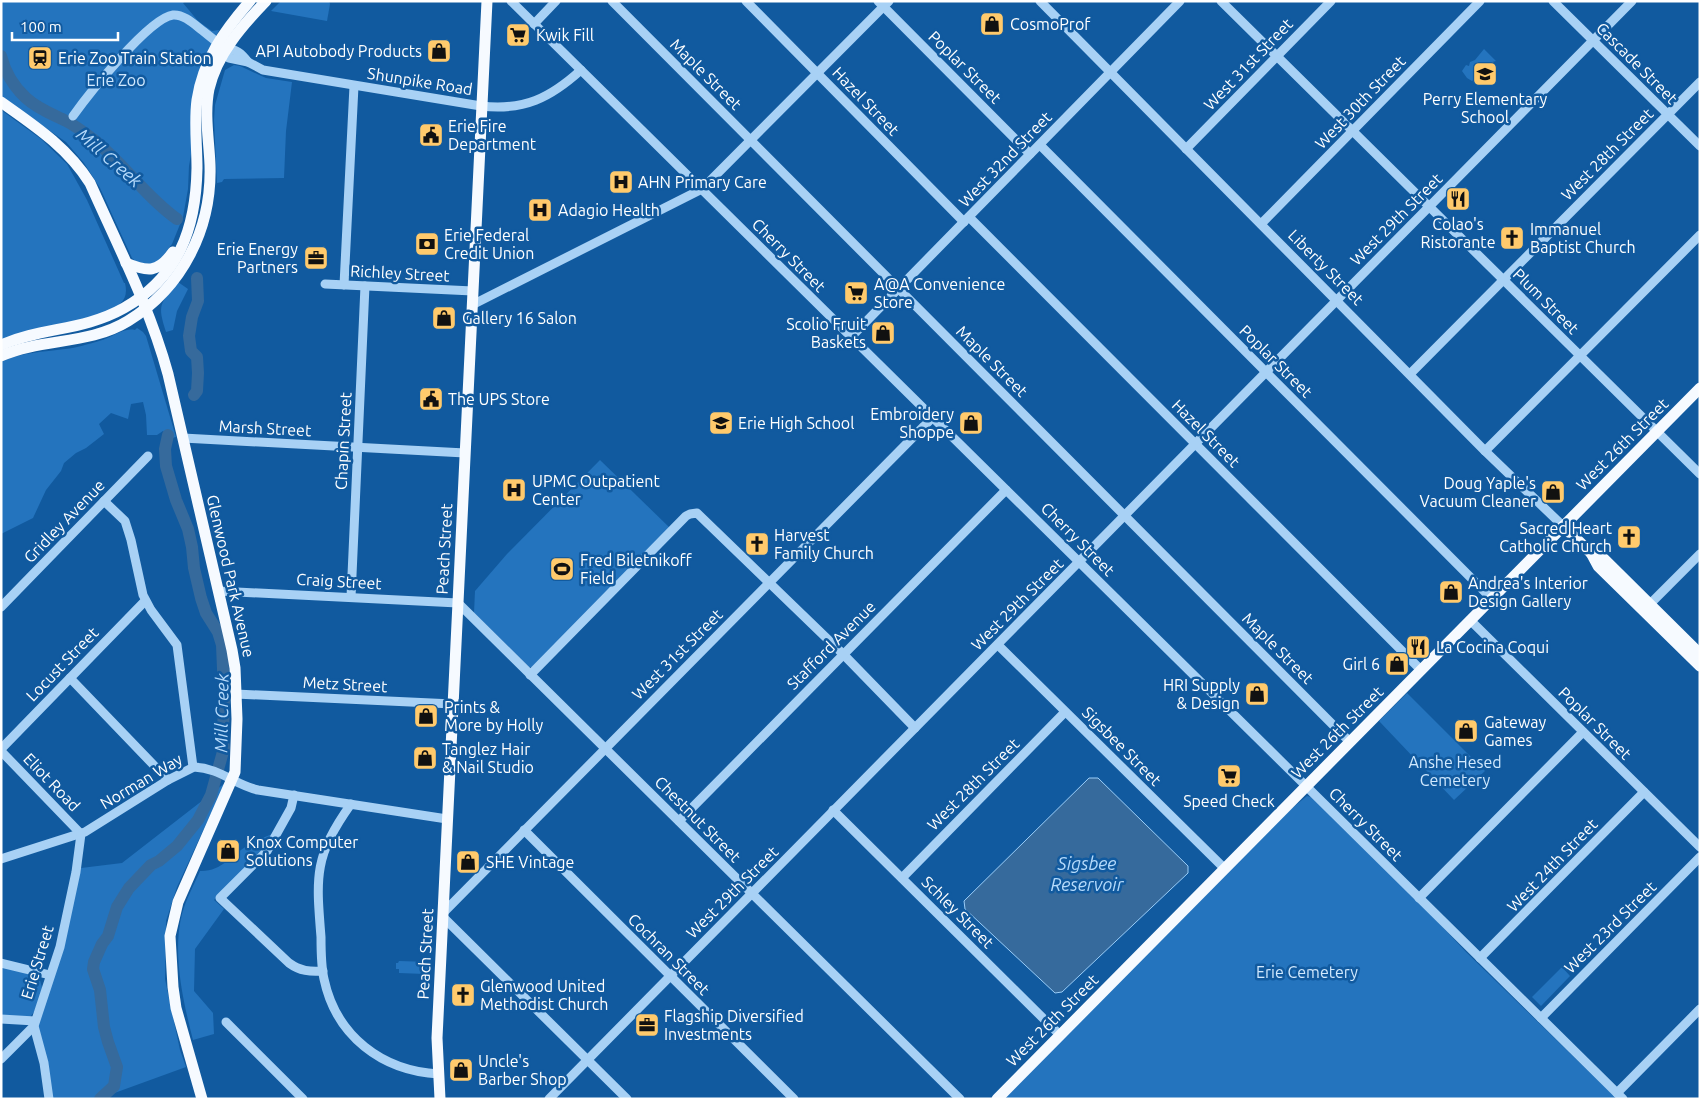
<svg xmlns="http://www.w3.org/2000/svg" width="1701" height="1100" viewBox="0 0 1701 1100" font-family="Ubuntu,sans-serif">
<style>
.green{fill:#2474be}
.water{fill:#366a9c;stroke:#9acdf8}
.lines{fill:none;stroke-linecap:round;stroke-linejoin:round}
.river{stroke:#366a9c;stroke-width:12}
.minor{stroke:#a8d1f5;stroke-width:9}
.major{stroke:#f6faff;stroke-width:11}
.labels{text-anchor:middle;stroke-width:5;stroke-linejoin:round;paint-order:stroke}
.poi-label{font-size:16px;fill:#fff;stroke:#115a9f;text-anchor:start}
.street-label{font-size:16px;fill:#fff;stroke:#115a9f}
.park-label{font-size:16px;fill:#d1e9fe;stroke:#115a9f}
.water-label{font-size:18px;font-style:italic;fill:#b5dafb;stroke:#115a9f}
</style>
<rect width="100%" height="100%" fill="#115a9f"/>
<g class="green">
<path d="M1,1H186L183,3L198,21L212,31L219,30L209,51L189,166L188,189L183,217L172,244L156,265L136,262L132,258L100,188L84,163L66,142L1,97Z"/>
<path d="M281,1H329L330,4L327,21L271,11Z"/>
<path d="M1484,49L1496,61L1489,63L1482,71L1483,73L1472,81L1467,78L1462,71L1466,65L1469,66L1470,62L1475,60Z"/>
<path d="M234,65L240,66L266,78L292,82L286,131L284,178L224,179L222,182L217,183L214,120L215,105L225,70Z"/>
<path d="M1,110L41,139L67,164L87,200L124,283H125C129,300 120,305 107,312L1,342Z"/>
<path d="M178,282L188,289L177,311L173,330L166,332C157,304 160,304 178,282Z"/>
<path d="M137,328L143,332L146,336L176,437L172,438L163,431L157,435H147L146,415L143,402L131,404L128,419L111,413L99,424L104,434L86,448L76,453L64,463L61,471L46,490L33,518L1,534V362C22,352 43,352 65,349C77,348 88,344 99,341C112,338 123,327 135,330Z"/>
<path d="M600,460L670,528L532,667H529L474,613L475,591L507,554Z"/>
<path d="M1407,693L1485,771L1454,800L1379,721Z"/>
<path d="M225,783L177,887L166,921L165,979L180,1050L186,1067L98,1099H52L37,1025L81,868L122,863Z"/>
<path d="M1307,796L1311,797L1436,920L1466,952L1617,1099H1004L1291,809Z"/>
<path d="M274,833L267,848L214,900L224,909L195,949L194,991L213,1013L214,1034L193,1040C183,1001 172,953 182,914C186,899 194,885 200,871C221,872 232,855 248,845C256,840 266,837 274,833Z"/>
<path d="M399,961L428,962V973L425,974L399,973V969H396V963H398Z"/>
<path d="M1,966L39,977L43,991L34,1012L30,1017L1,1016Z"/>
<path d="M1562,967L1570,976L1541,1006L1532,997Z"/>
</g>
<path class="water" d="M1089,778H1098L1188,866V873L1062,992L1055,993L965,909L964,901Z"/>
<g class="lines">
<g class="river">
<path d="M1,56C5,72 14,87 26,98C38,109 52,114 66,121C76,126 85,133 94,140C124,164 146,197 177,219"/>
<path d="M194,395L197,391L198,373L197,357L191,351L189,336L192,317L198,301L197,278"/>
<path d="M100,1099L114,1086L117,1067L108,1042L104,1027L100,990L93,969L94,962L102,944L108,936L117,907L129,888L151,865L159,861L177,846L198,820L211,795L224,748L223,740L224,693L222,645L218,632L206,613L201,598L194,568L192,547L188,529L176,500L166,466L165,449L168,435"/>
</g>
<g class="minor">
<path d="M511,1L1623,1099"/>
<path d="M612,1L1350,742"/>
<path d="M746,1L964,222"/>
<path d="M878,1L1030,154"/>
<path d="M1040,1L1485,451L1563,526"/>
<path d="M1221,1L1700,474"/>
<path d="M1553,1L1700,146"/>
<path d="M534,24L556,1"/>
<path d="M226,50C236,48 242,54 248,62"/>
<path d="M73,116C88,95 149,18 173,15C184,14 195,25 203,31C214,40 223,45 229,58L248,62L263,70L481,106C524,111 550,98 581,70"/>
<path d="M1040,145L1492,599"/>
<path d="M1186,149L1331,1"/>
<path d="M969,217L1421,670"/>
<path d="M1261,224L1480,1"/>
<path d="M325,284L473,291"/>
<path d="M344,285L354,86"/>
<path d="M472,305L702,189L889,1"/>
<path d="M851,337L1180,1"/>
<path d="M1410,374L1700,82"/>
<path d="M183,438L465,453"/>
<path d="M1485,451L1700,235"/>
<path d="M104,501L125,521L131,540L143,595L151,610L177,645L193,767"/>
<path d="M218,591L458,603L960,1099"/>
<path d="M351,597L365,286"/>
<path d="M1,607L148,456"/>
<path d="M1645,609L1700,554"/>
<path d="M1470,620L1700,847"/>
<path d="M998,645L1225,869"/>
<path d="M530,675L686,516L690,514L697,513L843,654L915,728"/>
<path d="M70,678L168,780"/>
<path d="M236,694L453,704"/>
<path d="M1,749L145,601"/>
<path d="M1,751L81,834"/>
<path d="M294,795L291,808L267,851L220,898L289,963C300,971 310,972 323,971"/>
<path d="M351,804C314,856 316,876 321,937C321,951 321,966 324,979C336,1036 382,1071 439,1074"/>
<path d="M833,810L1060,1035"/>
<path d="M679,821L1006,490"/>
<path d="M524,830L794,1099"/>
<path d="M1,859L85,832L168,780L194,767C220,768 235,785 258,790L447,819"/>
<path d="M902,878L1065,712"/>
<path d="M1419,898L1583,732"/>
<path d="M443,913L933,417"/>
<path d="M443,917L627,1099"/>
<path d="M1480,958L1644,792"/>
<path d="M1,963L50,975"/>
<path d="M1541,1018L1700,857"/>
<path d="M1,1019L35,1021"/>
<path d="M226,1022L303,1099"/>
<path d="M1,1059L34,1026"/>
<path d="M1617,1093L1700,1009"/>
<path d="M49,1099L44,1063L34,1026L60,947L76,872L81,834"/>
<path d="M549,1099L1632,1"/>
</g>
<g class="major">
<path d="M1,102C35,126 67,147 90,183C118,246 150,308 168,374L232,650L235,668L237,719L235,772L178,902L170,936L173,987L176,1008L202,1099"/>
<path d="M126,263C148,272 158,273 173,252"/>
<path d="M1,345C43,327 83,331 124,308C179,277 196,228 197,168C197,145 194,122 197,100C203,60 224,31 250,1"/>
<path d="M1,356C42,338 89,345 128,321C183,287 212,228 210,165C209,140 204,114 209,89C217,54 242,26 266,1"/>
<path d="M1563,526L1591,553L1604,559L1700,654"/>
<path d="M1591,553L1598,566L1700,666"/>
<path d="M440,1099L437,1038L487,1"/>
<path d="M997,1099L1700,388"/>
</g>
</g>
<defs>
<symbol id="shop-square" viewBox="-11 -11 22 22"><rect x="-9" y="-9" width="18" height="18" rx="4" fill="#ffca6c" stroke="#115a9f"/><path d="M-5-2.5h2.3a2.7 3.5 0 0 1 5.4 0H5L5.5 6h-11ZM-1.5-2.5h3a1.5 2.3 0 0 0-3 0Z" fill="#111"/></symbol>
<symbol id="supermarket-square" viewBox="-11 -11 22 22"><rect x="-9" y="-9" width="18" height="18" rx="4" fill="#ffca6c" stroke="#115a9f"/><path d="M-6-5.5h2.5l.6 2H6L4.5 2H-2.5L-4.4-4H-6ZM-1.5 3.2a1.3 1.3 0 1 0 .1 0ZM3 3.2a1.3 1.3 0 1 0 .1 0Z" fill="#111"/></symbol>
<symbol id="station-square" viewBox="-11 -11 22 22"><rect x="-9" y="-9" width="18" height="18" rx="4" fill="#ffca6c" stroke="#115a9f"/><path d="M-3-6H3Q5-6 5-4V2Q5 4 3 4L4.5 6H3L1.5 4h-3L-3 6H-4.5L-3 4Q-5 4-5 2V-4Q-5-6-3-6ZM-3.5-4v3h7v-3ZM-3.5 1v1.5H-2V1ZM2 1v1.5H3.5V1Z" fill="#111"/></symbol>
<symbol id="school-square" viewBox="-11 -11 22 22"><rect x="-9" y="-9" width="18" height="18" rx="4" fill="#ffca6c" stroke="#115a9f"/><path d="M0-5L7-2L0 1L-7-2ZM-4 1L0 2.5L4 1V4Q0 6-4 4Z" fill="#111"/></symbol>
<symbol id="civic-square" viewBox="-11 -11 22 22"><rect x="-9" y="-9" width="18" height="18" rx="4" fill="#ffca6c" stroke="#115a9f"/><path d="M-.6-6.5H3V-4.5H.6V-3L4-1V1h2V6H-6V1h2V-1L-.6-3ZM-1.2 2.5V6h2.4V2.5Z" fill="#111"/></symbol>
<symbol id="hospital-square" viewBox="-11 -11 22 22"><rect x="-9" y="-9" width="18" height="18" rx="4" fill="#ffca6c" stroke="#115a9f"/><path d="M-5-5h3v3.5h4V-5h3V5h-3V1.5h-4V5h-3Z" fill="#111"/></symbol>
<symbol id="restaurant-square" viewBox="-11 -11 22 22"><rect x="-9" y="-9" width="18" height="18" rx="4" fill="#ffca6c" stroke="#115a9f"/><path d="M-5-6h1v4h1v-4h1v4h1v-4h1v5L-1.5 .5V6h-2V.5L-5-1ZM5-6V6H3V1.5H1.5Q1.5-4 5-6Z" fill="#111"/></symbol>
<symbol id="church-square" viewBox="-11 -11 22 22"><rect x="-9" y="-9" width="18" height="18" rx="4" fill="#ffca6c" stroke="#115a9f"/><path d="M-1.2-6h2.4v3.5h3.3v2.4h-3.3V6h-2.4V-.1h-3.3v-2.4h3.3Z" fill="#111"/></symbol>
<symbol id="bank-square" viewBox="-11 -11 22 22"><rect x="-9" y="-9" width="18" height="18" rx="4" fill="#ffca6c" stroke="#115a9f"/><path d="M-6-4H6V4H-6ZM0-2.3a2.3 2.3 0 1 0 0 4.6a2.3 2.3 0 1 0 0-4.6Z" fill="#111"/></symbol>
<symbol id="office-square" viewBox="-11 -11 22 22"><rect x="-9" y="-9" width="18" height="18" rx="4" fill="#ffca6c" stroke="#115a9f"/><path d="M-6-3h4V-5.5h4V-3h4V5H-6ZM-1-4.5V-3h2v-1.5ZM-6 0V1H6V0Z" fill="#111"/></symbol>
<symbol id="stadium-square" viewBox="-11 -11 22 22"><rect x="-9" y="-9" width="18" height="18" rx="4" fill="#ffca6c" stroke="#115a9f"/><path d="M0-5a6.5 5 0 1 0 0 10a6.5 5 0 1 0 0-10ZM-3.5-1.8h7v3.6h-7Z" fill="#111"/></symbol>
</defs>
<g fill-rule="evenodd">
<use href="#shop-square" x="978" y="10" width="28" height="28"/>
<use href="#supermarket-square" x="504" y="21" width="28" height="28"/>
<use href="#shop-square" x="425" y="37" width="28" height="28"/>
<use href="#station-square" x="26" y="44" width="28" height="28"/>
<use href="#school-square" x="1471" y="60" width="28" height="28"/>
<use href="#civic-square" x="417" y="121" width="28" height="28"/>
<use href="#hospital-square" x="607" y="168" width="28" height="28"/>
<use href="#restaurant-square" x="1444" y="185" width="28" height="28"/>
<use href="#hospital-square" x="526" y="196" width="28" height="28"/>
<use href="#church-square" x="1498" y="224" width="28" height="28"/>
<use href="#bank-square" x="413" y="230" width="28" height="28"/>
<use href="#office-square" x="302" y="244" width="28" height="28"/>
<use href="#supermarket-square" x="842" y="279" width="28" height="28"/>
<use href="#shop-square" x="430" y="304" width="28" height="28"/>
<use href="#shop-square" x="869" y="319" width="28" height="28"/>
<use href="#civic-square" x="417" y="385" width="28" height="28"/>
<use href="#school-square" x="707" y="409" width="28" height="28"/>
<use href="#shop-square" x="957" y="409" width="28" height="28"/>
<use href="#hospital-square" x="500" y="476" width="28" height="28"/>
<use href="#shop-square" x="1539" y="478" width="28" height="28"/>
<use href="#church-square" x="1615" y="523" width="28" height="28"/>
<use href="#church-square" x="743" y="530" width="28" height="28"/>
<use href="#stadium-square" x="548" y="555" width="28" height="28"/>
<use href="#shop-square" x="1437" y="578" width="28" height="28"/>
<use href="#restaurant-square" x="1404" y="633" width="28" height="28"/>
<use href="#shop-square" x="1383" y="650" width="28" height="28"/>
<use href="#shop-square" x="1243" y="680" width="28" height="28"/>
<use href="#shop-square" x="412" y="702" width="28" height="28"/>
<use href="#shop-square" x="1452" y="717" width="28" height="28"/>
<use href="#shop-square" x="411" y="744" width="28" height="28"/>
<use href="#supermarket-square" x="1215" y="762" width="28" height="28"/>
<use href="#shop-square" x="214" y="837" width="28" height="28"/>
<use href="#shop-square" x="454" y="848" width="28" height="28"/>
<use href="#church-square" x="449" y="981" width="28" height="28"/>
<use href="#office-square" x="633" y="1011" width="28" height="28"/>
<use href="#shop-square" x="447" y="1056" width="28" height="28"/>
</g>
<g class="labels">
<g class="poi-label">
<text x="1010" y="30">CosmoProf</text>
<text x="536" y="41">Kwik Fill</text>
<text x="422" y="57" text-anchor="end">API Autobody Products</text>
<text x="58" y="64">Erie Zoo Train Station</text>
<text x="1485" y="105" text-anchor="middle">Perry Elementary<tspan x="1485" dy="18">School</tspan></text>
<text x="448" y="132">Erie Fire<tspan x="448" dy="18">Department</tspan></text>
<text x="638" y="188">AHN Primary Care</text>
<text x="558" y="216">Adagio Health</text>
<text x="1458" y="230" text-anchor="middle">Colao's<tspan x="1458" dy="18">Ristorante</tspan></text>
<text x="1530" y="235">Immanuel<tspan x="1530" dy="18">Baptist Church</tspan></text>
<text x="444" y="241">Erie Federal<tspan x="444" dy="18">Credit Union</tspan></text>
<text x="298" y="255" text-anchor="end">Erie Energy<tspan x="298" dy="18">Partners</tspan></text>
<text x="874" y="290">A@A Convenience<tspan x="874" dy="18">Store</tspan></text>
<text x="462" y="324">Gallery 16 Salon</text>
<text x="866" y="330" text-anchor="end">Scolio Fruit<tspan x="866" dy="18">Baskets</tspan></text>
<text x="448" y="405">The UPS Store</text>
<text x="954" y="420" text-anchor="end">Embroidery<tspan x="954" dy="18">Shoppe</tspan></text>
<text x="738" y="429">Erie High School</text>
<text x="532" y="487">UPMC Outpatient<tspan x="532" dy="18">Center</tspan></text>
<text x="1536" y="489" text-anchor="end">Doug Yaple's<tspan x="1536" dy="18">Vacuum Cleaner</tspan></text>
<text x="1612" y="534" text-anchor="end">Sacred Heart<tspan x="1612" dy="18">Catholic Church</tspan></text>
<text x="774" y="541">Harvest<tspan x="774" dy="18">Family Church</tspan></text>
<text x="580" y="566">Fred Biletnikoff<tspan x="580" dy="18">Field</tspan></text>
<text x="1468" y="589">Andrea's Interior<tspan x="1468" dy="18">Design Gallery</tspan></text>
<text x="1436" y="653">La Cocina Coqui</text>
<text x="1380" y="670" text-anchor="end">Girl 6</text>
<text x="1240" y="691" text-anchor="end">HRI Supply<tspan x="1240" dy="18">&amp; Design</tspan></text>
<text x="444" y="713">Prints &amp;<tspan x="444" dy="18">More by Holly</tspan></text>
<text x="1484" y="728">Gateway<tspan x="1484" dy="18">Games</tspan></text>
<text x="442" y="755">Tanglez Hair<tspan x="442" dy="18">&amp; Nail Studio</tspan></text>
<text x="1229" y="807" text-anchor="middle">Speed Check</text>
<text x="246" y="848">Knox Computer<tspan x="246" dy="18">Solutions</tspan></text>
<text x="486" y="868">SHE Vintage</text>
<text x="480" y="992">Glenwood United<tspan x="480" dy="18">Methodist Church</tspan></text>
<text x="664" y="1022">Flagship Diversified<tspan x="664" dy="18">Investments</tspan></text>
<text x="478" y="1067">Uncle's<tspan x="478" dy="18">Barber Shop</tspan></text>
</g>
<g class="street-label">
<text transform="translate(1637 63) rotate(45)" y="6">Cascade Street</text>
<text transform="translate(1248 64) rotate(-46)" y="6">West 31st Street</text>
<text transform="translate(965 67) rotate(45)" y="6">Poplar Street</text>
<text transform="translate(706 74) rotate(45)" y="6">Maple Street</text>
<text transform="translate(420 81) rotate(9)" y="6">Shunpike Road</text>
<text transform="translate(866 101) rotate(46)" y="6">Hazel Street</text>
<text transform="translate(1360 102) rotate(-46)" y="6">West 30th Street</text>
<text transform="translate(1607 154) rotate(-45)" y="6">West 28th Street</text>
<text transform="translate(1005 159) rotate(-46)" y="6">West 32nd Street</text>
<text transform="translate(1396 219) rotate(-45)" y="6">West 29th Street</text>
<text transform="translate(789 255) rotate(45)" y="6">Cherry Street</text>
<text transform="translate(1326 267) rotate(45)" y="6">Liberty Street</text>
<text transform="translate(400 273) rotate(3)" y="6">Richley Street</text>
<text transform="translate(1546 301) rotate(45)" y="6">Plum Street</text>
<text transform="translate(992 361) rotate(45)" y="6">Maple Street</text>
<text transform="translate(1276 361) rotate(45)" y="6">Poplar Street</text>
<text transform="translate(265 428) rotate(3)" y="6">Marsh Street</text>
<text transform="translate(1206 433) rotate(45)" y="6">Hazel Street</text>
<text transform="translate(343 441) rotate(-87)" y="6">Chapin Street</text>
<text transform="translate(1622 444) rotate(-45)" y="6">West 26th Street</text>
<text transform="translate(64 521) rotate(-46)" y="6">Gridley Avenue</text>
<text transform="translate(1078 539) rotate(45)" y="6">Cherry Street</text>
<text transform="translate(444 549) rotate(-87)" y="6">Peach Street</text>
<text transform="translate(231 576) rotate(77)" y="6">Glenwood Park Avenue</text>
<text transform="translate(339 581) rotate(3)" y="6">Craig Street</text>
<text transform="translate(1017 604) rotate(-45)" y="6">West 29th Street</text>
<text transform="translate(831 645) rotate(-45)" y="6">Stafford Avenue</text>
<text transform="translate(1278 648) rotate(45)" y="6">Maple Street</text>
<text transform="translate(677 654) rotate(-45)" y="6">West 31st Street</text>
<text transform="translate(62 664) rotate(-46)" y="6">Locust Street</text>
<text transform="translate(345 684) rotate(3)" y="6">Metz Street</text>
<text transform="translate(1595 723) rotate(45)" y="6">Poplar Street</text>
<text transform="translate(1337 732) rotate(-45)" y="6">West 26th Street</text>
<text transform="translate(1122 746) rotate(45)" y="6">Sigsbee Street</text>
<text transform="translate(141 781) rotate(-31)" y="6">Norman Way</text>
<text transform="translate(52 782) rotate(46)" y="6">Eliot Road</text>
<text transform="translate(973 784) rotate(-45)" y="6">West 28th Street</text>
<text transform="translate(698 819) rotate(45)" y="6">Chestnut Street</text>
<text transform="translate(1366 824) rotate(45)" y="6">Cherry Street</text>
<text transform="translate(1552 865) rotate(-46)" y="6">West 24th Street</text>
<text transform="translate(732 892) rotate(-45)" y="6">West 29th Street</text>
<text transform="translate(958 912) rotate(45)" y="6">Schley Street</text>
<text transform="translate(1610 927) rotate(-45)" y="6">West 23rd Street</text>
<text transform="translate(425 954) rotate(-87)" y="6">Peach Street</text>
<text transform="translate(669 954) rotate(45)" y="6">Cochran Street</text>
<text transform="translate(37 962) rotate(-73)" y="6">Erie Street</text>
<text transform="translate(1052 1020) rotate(-45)" y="6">West 26th Street</text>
</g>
<g class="park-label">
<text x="116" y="86">Erie Zoo</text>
<text x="1455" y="768">Anshe Hesed<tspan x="1455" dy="18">Cemetery</tspan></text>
<text x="1307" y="978">Erie Cemetery</text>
</g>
<g class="water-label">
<text transform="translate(109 158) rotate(41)" y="6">Mill Creek</text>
<text transform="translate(222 713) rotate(-89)" y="6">Mill Creek</text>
<text x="1087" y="870">Sigsbee<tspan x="1087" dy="21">Reservoir</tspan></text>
</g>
</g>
<rect width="1701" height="1100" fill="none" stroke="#ffffff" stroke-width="5"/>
<path d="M12 32v8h106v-8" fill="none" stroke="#ffffff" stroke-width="2.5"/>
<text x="20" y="32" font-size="15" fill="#ffffff" stroke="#115a9f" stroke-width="4" paint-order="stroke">100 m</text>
</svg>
